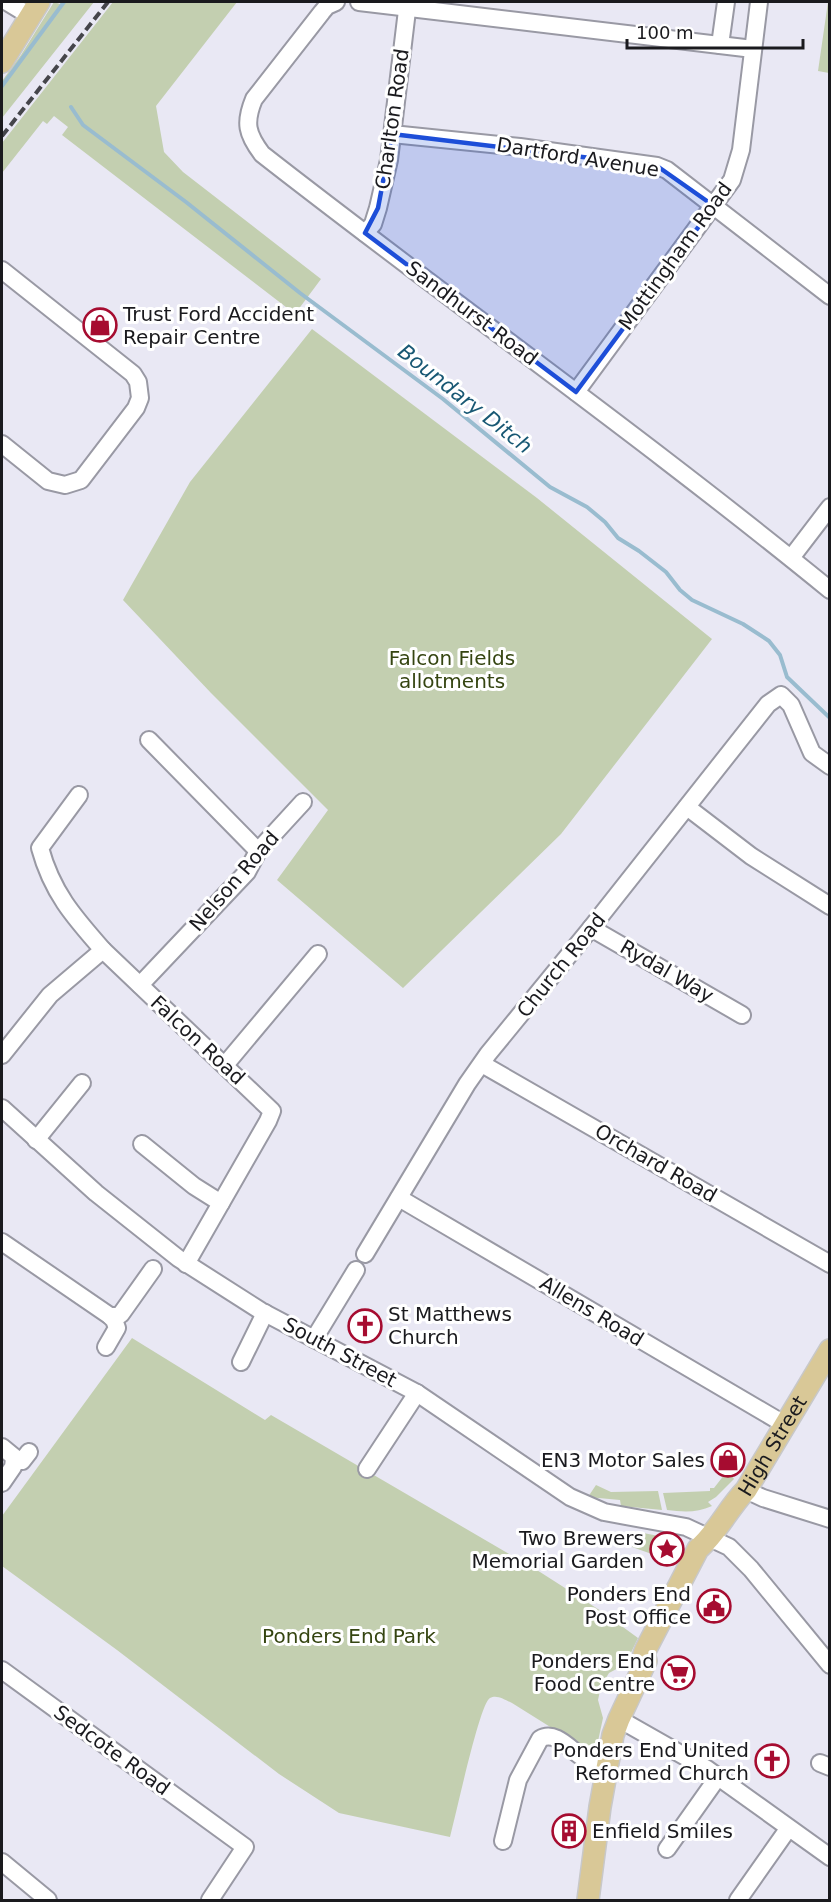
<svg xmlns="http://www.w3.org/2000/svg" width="831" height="1902" viewBox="0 0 831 1902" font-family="'DejaVu Sans',sans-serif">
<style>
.green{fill:#c3cfb0}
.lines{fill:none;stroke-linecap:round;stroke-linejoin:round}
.stream{stroke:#99bccf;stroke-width:4}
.minor-casing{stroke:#9999a4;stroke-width:20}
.major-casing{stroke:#c8c8c9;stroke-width:24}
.minor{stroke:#fff;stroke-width:16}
.major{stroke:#d9c897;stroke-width:21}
.rail{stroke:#45454b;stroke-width:4;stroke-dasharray:9 4.5;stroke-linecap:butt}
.marked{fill:#1d4ed8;fill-opacity:0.2;stroke:#1d4ed8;stroke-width:4.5;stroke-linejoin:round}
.labels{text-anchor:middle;stroke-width:6;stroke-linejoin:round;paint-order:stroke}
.street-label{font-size:20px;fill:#1a1a1e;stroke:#fff}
.poi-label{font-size:20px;fill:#1a1a1e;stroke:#fff;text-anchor:end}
.park-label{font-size:20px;fill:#354511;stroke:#fff}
.water-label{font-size:21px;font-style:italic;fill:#185874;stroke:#fff}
</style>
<rect width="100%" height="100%" fill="#e9e8f4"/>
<g class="green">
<path d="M54,2L60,4L61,2H94L2,118V81L21,55Z"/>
<path d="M113,2H237L156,106L164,152L183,172L321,279L295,314L62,135L68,127L54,116L47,124L43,121L2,173V143Z"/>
<path d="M828,2H830L829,73L818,71Z"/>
<path d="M312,329L537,498L712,639L561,834L403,988L277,880L328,810L211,693L123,600L190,482Z"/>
<path d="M132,1338L265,1420L271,1415L540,1572L601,1611L638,1638L628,1659L622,1666L609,1673L601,1686L598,1700L603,1718L595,1755L512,1703C505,1700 497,1694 490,1698C480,1702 455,1819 450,1837L339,1813L279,1774L117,1650L2,1566V1516Z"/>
<path d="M728,1470L734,1479L716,1497L708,1502L712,1506C697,1513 683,1512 667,1510L663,1493L710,1491V1488H714Z"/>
<path d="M596,1485L611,1492L658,1491L662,1510L621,1506L620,1500L588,1497Z"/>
<path d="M638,1532L664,1537L668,1550L666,1557L679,1562L680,1564L632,1547Z"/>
</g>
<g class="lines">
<g class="stream">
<path d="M2,86L64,2"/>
<path d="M71,107L83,125L186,202L300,293L443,399L550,487L587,507L605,522L618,538L639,551L666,572L680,590L692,600L743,624L769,641L780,655L787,677L830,718"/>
</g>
<defs>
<g id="minor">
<path d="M7,2L30,16"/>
<path d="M336,2L327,6L322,12L254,99C244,123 247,134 262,154C450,301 645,439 830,590"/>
<path d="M359,2L753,49"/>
<path d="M720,45L726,2"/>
<path d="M392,134L520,147L657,166L667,170L830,296"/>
<path d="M365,233L373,224L378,208L389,160L408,2"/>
<path d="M2,270L133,374L138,382L140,398L136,408L81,480L65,485L48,481L2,444"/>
<path d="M576,392L732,180L741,150L759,2"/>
<path d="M791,558L830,507"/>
<path d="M149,740L258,851"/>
<path d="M79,795L40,848C52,892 73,916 103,950"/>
<path d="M687,807L751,856L830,906"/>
<path d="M591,928L742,1015"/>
<path d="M140,985L247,872L258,851L303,802"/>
<path d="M2,1055L50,995L103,950L272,1111L268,1121L186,1264"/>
<path d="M482,1064L830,1264"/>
<path d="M225,1065L318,954"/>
<path d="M2,1108L96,1193L178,1258L261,1311L417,1393L570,1497L604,1512L686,1527L729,1547L751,1569L830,1665"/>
<path d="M36,1140L82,1083"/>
<path d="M142,1144L194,1186L221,1203"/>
<path d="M399,1198L784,1424"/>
<path d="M2,1242L110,1316L114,1320L117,1328L106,1347"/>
<path d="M365,1254L467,1084L488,1054L591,928L768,704L781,695L791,705L812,753L830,766"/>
<path d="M110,1316H118L121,1314L153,1269"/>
<path d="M314,1339L356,1270"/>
<path d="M241,1362L265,1313"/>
<path d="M2,1447L19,1461H22L29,1452"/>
<path d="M367,1469L417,1393"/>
<path d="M2,1483L13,1467L14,1459"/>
<path d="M746,1490L763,1498L830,1519"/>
<path d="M2,1670L245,1847L210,1900"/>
<path d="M619,1719L707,1769L830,1857"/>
<path d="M820,1763L830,1767"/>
<path d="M503,1841L518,1780L540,1739C556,1729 572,1752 585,1759C592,1764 599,1766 607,1768"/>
<path d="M667,1849L718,1777"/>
<path d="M2,1862L48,1900"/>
<path d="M738,1900L788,1829"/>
</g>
<g id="major">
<path d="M2,62L39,2"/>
<path id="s1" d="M588,1900L600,1807L613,1735L619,1719L646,1661L644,1654L646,1649L698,1549C718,1532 728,1508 746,1490L830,1350"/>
</g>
</defs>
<use href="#minor" class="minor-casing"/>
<use href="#major" class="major-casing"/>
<use href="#minor" class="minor"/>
<use href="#major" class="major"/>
<path class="rail" d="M2,136L108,2"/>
</g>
<path class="marked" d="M392,134L657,166L714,206L576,392L365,233L378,208Z"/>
<defs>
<symbol id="shop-ring" viewBox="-11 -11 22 22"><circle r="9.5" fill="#fff" stroke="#a60c30" stroke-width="1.5"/><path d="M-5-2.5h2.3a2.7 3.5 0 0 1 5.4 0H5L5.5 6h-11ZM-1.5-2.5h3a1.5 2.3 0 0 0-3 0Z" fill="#a60c30"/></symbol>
<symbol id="church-ring" viewBox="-11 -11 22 22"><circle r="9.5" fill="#fff" stroke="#a60c30" stroke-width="1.5"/><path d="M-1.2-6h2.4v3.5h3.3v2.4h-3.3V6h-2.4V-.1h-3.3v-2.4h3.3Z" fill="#a60c30"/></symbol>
<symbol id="sight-ring" viewBox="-11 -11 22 22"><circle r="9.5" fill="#fff" stroke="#a60c30" stroke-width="1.5"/><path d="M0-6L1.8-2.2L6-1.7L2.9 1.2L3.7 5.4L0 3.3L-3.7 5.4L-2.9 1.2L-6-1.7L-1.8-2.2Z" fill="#a60c30"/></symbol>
<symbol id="civic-ring" viewBox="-11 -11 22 22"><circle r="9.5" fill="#fff" stroke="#a60c30" stroke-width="1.5"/><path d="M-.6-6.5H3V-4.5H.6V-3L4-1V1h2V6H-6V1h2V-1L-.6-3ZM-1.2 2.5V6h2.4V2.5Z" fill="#a60c30"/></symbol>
<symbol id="supermarket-ring" viewBox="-11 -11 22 22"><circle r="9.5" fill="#fff" stroke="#a60c30" stroke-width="1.5"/><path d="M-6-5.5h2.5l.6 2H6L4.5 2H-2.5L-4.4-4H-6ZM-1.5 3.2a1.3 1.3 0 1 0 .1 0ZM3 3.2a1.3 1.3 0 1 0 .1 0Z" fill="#a60c30"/></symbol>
<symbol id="building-ring" viewBox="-11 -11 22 22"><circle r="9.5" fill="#fff" stroke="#a60c30" stroke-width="1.5"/><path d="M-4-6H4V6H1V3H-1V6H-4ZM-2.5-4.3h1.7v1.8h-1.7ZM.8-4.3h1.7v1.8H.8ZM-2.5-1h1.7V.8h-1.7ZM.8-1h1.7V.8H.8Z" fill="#a60c30"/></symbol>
</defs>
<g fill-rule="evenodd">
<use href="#shop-ring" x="81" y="306" width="38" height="38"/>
<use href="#church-ring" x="346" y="1307" width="38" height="38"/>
<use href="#shop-ring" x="709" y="1441" width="38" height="38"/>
<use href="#sight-ring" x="648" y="1530" width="38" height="38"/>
<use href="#civic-ring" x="695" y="1587" width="38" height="38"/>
<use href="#supermarket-ring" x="659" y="1654" width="38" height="38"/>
<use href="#church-ring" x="753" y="1742" width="38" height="38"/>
<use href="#building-ring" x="550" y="1812" width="38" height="38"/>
</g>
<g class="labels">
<g class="street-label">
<text transform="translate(392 119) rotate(-82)" y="7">Charlton Road</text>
<text transform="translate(578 157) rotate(9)" y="7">Dartford Avenue</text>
<text transform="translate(675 256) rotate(-54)" y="7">Mottingham Road</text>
<text transform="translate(472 313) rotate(37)" y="7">Sandhurst Road</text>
<text transform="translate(234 881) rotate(-49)" y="7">Nelson Road</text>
<text transform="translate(561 965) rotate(-51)" y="7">Church Road</text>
<text transform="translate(667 971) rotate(30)" y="7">Rydal Way</text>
<text transform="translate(198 1040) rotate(43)" y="7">Falcon Road</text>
<text transform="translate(656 1163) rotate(30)" y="7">Orchard Road</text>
<text transform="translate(592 1311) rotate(31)" y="7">Allens Road</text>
<text transform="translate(340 1352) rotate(28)" y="7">South Street</text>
<text dy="7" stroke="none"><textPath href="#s1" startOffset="501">High Street</textPath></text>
<text transform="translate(112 1750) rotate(36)" y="7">Sedcote Road</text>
</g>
<g class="poi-label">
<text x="123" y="321" text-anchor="start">Trust Ford Accident<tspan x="123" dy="23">Repair Centre</tspan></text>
<text x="388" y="1321" text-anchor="start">St Matthews<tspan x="388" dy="23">Church</tspan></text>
<text x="705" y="1467">EN3 Motor Sales</text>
<text x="644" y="1545">Two Brewers<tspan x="644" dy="23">Memorial Garden</tspan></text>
<text x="691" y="1601">Ponders End<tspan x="691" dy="23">Post Office</tspan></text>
<text x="655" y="1668">Ponders End<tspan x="655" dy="23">Food Centre</tspan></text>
<text x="749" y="1757">Ponders End United<tspan x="749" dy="23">Reformed Church</tspan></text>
<text x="592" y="1838" text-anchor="start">Enfield Smiles</text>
</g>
<g class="park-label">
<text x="452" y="665">Falcon Fields<tspan x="452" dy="23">allotments</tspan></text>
<text x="349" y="1643">Ponders End Park</text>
</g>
<g class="water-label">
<text transform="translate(465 399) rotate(38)" y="7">Boundary Ditch</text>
</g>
</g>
<rect width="831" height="1902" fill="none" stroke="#1a1a1e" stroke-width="6"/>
<path d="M627 39v9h176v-9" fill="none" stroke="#1a1a1e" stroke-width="3"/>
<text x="636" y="39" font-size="18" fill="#1a1a1e" stroke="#ffffff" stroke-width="4.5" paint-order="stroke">100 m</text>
</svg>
